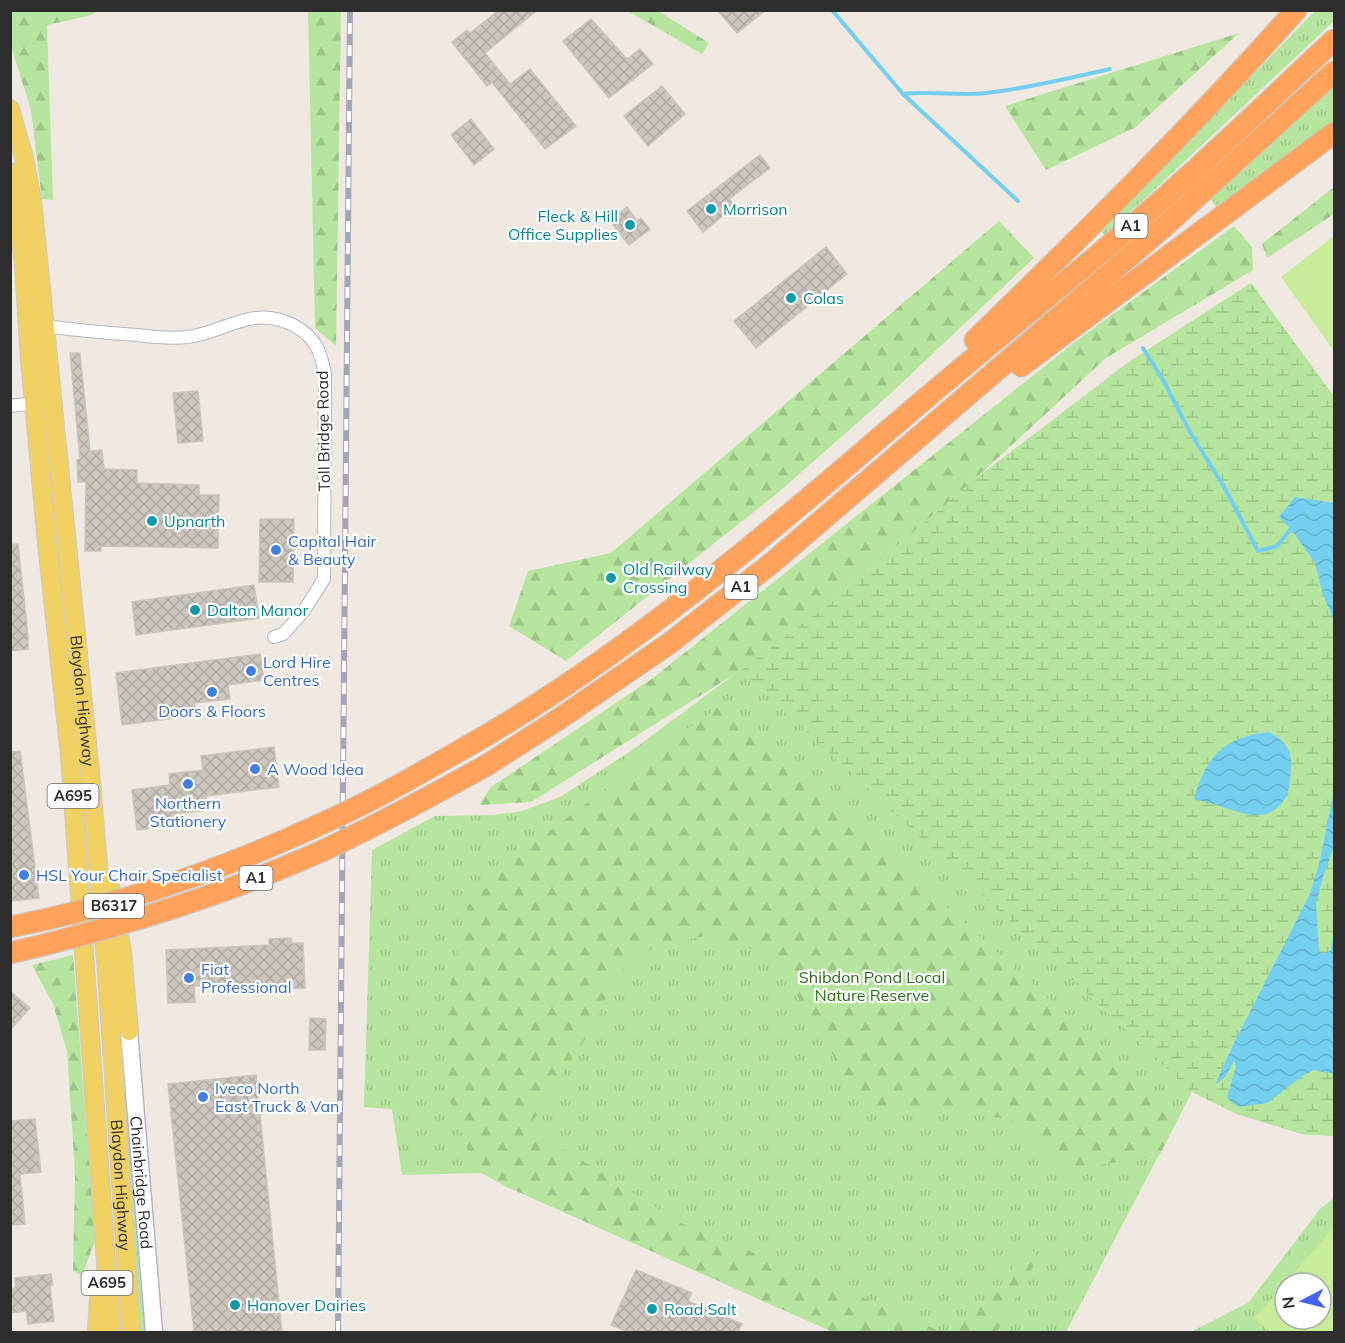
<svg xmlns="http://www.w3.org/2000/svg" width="1345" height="1343" viewBox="0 0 1345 1343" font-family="Mulish,sans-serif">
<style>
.grass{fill:url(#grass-tufts);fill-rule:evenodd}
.forest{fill:url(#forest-firs)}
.wetland{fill:url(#wetland-marsh)}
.pitch{fill:#c9ec9a}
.water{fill:url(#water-waves)}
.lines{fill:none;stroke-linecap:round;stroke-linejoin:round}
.stream{stroke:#75cff0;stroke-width:4}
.building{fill:url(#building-cross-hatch);stroke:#cbc5ba;stroke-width:1.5}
.street-casing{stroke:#b4b7c1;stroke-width:14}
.secondary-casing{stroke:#b4b7c1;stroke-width:19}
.primary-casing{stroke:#c9c9c9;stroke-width:20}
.highway-casing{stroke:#c9c9c9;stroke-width:23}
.street{stroke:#fff;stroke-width:12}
.secondary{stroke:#fff;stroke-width:16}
.primary{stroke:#f2d163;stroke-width:18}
.highway{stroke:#ffa35c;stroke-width:21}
.rail-casing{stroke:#a3a6b8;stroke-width:6}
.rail{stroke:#fff;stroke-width:4;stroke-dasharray:11;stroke-linecap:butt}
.highway-bridge-casing{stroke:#c9c9c9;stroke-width:23;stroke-linecap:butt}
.highway-bridge{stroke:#ffa35c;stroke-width:21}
.culture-dot{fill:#0f9aa8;stroke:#fff;stroke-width:2}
.shop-dot{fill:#3f7fe0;stroke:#fff;stroke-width:2}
.labels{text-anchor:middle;stroke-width:4.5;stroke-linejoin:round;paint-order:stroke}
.shield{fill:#fff;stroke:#6d6d6d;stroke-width:1.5}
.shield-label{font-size:15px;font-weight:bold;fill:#2e2e2e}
.culture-label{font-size:16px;fill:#0d838f;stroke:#fff;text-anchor:start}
.street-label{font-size:16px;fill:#2e2e2e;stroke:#fff}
.shop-label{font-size:16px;fill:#366cbe;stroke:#fff;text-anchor:start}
.park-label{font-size:16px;fill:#2c6e1b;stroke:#fff}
</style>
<defs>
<pattern id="grass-tufts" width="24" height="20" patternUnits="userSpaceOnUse" patternTransform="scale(1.5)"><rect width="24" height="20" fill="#b6e59e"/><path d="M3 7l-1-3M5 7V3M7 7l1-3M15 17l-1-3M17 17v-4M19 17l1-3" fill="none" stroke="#9dc588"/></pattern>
<pattern id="forest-firs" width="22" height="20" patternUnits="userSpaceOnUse" patternTransform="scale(1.5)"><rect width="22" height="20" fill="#b6e59e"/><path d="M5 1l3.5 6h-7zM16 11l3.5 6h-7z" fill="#9dc588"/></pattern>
<pattern id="wetland-marsh" width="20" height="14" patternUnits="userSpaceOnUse" patternTransform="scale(1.5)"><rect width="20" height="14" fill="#b6e59e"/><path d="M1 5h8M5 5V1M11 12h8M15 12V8" fill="none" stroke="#9dc588"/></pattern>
<pattern id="water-waves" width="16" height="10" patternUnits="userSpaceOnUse" patternTransform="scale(1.5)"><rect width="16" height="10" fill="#75cff0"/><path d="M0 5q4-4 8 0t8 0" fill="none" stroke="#66b2ce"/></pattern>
<pattern id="building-cross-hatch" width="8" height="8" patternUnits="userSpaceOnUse" patternTransform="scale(1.5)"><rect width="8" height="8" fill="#cbc7bf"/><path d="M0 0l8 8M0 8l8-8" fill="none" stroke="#afaba4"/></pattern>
</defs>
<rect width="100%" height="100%" fill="#efe9e1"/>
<g class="grass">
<path d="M1315,11H1334V21L1105,236L1101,231Z"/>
<path d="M1334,87V123L1218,209L1209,197Z"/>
<path d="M1251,283L1332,394L1334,393V1136L1302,1134L1237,1114L1192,1092L1066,1332H833L505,1186L481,1173L402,1175L392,1109L364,1107L372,850L435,816L493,815L522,811L560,797L634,749L825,607L974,480L1129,362Z"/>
<path d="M116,945L147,1332H139L119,1040Z"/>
<path d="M1334,1198V1332H1191L1249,1302L1320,1209ZM1285,1283H1321V1319H1285Z"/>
</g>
<g class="forest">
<path d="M10,11H96L92,15L47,25L53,200L42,199L31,110L11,46Z"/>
<path d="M308,11H341L336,346L315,328Z"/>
<path d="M628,11H658L709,43L702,54Z"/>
<path d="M1239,33L1136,127L1046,170L1005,106Z"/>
<path d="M1334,187V214L1267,258L1262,244Z"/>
<path d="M999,221L1034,258L890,394L780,491L566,661L509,626L528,571L611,553Z"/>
<path d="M1234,226L1252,247L1253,270L1106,358L974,480L825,607L741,670L531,802L479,805L491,787L653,678L1075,342Z"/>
<path d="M723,704L1179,1117L1159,1156L1060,1170L1013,1120L944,1109L874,1112L848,1089L821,1028L776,967L745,945L704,936L655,946L616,975L594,1025L529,1127L681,1223L869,1300L942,1332H833L505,1186L469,1154L447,1092L444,1058V1014L467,907L526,849L659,748Z"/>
<path d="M73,955L95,1240L82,1276L73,1271L75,1173L67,1051L53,1004L32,965Z"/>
<path d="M1030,1244L1037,1259L997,1332H953L999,1287Z"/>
</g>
<path class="wetland" d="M1251,283L1332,394L1334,393V1136L1302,1134L1237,1114L1192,1092L741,670L825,607L974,480L1129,362Z"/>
<g class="pitch">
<path d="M1334,236V351L1281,277Z"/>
<path d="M1334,1227V1332H1270L1254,1318L1285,1283V1319H1321V1283H1285Z"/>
</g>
<g class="water">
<path d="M1295,497L1334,503V621L1323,595L1315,563L1291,529L1279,517Z"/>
<path d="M1269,732C1285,741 1293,750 1291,769C1290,776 1290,785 1288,792C1287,797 1282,803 1278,807C1257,828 1219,801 1194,800C1205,756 1225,737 1269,732Z"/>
<path d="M1334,791V846L1323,877L1316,904L1319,951L1324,954L1331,950L1334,928V1073H1327L1314,1070L1304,1075L1267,1103L1238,1107L1227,1098L1236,1066L1234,1060L1226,1076L1215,1085L1234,1043L1310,894L1320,860Z"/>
</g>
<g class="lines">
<g class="stream">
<path d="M832,10L903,94L1018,201"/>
<path d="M904,94C931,91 959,96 987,93C1029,88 1070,78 1110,69"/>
<path d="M1143,348L1162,378L1190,432L1223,485L1258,551L1277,546L1291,529"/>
</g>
</g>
<g class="building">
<path d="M499,10H537L485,53L510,84L530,69L576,126L545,149L492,82L487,86L452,42L467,30L470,33Z"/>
<path d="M717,10H766L737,33Z"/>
<path d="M591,19L627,59L640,49L653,64L609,98L563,41Z"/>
<path d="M662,86L685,114L648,146L624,116Z"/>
<path d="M471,119L494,149L474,165L451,135Z"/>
<path d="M760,155L770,168L729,199L735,206L703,232L687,211Z"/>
<path d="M627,207L637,221L641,218L650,229L629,245L610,221Z"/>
<path d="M826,247L847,274L756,348L734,321Z"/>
<path d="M70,353H80L90,451L102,450L104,469L137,470V483L199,485V495H219L218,548L101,546V551H85L86,482H78L77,460L80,459Z"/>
<path d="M198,391L203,441L178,443L173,393Z"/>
<path d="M260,519H294L293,582H259Z"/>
<path d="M18,544L28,636V649L10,651V545Z"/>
<path d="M254,585L259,618L136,635L132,602Z"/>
<path d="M260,654L264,680L228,685L230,699L194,703L197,715L122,725L116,673Z"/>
<path d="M274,747L279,787L206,796L208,810L174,814L175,825L137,830L132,790L170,785L169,774L203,770L201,756Z"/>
<path d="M20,751L39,898L12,901L10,752Z"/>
<path d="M291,938L292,943H303L305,988L250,989L249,984L194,986L195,1002L168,1003L166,950L269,945V939Z"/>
<path d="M10,991L30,1008L10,1030Z"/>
<path d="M310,1018L326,1019L325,1050H309Z"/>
<path d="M256,1075L282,1332H194L168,1084Z"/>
<path d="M35,1119L41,1172L20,1174L25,1224L10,1225V1121Z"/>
<path d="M636,1270L692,1293L688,1301L742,1324L738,1332H629L611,1325Z"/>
<path d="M51,1274L53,1285L50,1286L54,1321L28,1324L26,1311L10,1313V1289L16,1288L15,1278Z"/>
</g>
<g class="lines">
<defs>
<g id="street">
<path d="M45,326C75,330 106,333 137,335C153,337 171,339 187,337C208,335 225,325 245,320C270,313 300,322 315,344C321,353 323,364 325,374L324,579L303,612L283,634L274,637"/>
<path d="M10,406L35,403"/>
</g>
<g id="secondary">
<path id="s1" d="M129,1031L154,1332"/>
</g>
<g id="primary">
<path id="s2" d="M10,109L24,158L32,200L91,782L107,972L131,1332"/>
<path d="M10,172L18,212L24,267L30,359L47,543L70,756L111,1332"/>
<path d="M111,890L122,952L129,1031"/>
<path d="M97,1332L99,1299"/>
</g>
<g id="highway">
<path d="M975,340C1085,233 1194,125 1296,10"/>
<path d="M1021,366L1334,133"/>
<path d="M475,742C636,649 778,525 919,404C994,340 1071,279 1146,214C1210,158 1272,98 1334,40"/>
<path d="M487,765L559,719L670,643L773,562L1165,226L1334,72"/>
</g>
</defs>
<use href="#street" class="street-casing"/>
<use href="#secondary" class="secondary-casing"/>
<use href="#primary" class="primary-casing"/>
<use href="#highway" class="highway-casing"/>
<use href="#street" class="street"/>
<use href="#secondary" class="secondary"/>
<use href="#primary" class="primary"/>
<use href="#highway" class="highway"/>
<defs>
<path id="rail" d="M338,1332L350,10"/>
</defs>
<use href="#rail" class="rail-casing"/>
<use href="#rail" class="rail"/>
<defs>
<g id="highway-bridge">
<path d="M10,927C132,903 252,859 363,804C401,785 438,763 475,742"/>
<path d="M10,953C117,928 222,896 322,851C378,825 433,795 487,765"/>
</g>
</defs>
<use href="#highway-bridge" class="highway-bridge-casing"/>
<use href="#highway-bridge" class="highway-bridge"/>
</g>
<g class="culture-dot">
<circle cx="711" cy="209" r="6"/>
<circle cx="630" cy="225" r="6"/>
<circle cx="791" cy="298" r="6"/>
<circle cx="152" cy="521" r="6"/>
<circle cx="611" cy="578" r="6"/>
<circle cx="195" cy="610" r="6"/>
<circle cx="235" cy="1305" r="6"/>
<circle cx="652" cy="1309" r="6"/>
</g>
<g class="shop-dot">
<circle cx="276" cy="550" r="6"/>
<circle cx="251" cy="671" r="6"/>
<circle cx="212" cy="692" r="6"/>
<circle cx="255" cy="769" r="6"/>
<circle cx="188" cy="784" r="6"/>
<circle cx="24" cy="875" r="6"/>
<circle cx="189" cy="978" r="6"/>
<circle cx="203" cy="1097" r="6"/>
</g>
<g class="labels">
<g class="shield">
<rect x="1114.5" y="214" width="33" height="24" rx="4.5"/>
<rect x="724.5" y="575" width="33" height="24" rx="4.5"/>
<rect x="47.5" y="784" width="51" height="24" rx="4.5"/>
<rect x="239.5" y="866" width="33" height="24" rx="4.5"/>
<rect x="84" y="894" width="60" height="24" rx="4.5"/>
<rect x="81.5" y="1271" width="51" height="24" rx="4.5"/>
</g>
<g class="shield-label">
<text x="1131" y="231">A1</text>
<text x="741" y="592">A1</text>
<text x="73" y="801">A695</text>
<text x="256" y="883">A1</text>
<text x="114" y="911">B6317</text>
<text x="107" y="1288">A695</text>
</g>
<g class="culture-label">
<text x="723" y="215">Morrison</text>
<text x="618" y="222" text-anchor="end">Fleck &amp; Hill<tspan x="618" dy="18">Office Supplies</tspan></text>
<text x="803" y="304">Colas</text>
<text x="164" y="527">Upnarth</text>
<text x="623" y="575">Old Railway<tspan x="623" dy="18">Crossing</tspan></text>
<text x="207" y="616">Dalton Manor</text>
<text x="247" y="1311">Hanover Dairies</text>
<text x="664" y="1315">Road Salt</text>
</g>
<g class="street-label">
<text transform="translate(323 431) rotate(-91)" y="6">Toll Bridge Road</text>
<text dy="6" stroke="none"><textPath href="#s2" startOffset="597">Blaydon Highway</textPath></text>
<text dy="6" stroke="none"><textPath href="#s1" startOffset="152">Chainbridge Road</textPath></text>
<text dy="6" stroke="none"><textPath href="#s2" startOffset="1083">Blaydon Highway</textPath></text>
</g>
<g class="shop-label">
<text x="288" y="547">Capital Hair<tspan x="288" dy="18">&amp; Beauty</tspan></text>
<text x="263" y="668">Lord Hire<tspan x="263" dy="18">Centres</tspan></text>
<text x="212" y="717" text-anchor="middle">Doors &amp; Floors</text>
<text x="267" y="775">A Wood Idea</text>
<text x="188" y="809" text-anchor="middle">Northern<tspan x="188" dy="18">Stationery</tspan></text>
<text x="36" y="881">HSL Your Chair Specialist</text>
<text x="201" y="975">Fiat<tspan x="201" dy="18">Professional</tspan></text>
<text x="215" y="1094">Iveco North<tspan x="215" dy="18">East Truck &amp; Van</tspan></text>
</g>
<g class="park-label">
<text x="872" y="983">Shibdon Pond Local<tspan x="872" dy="18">Nature Reserve</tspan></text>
</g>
</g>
<rect width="1345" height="1343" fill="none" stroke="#2e2e2e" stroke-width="24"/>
<g transform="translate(1303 1301) rotate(263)"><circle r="28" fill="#ffffff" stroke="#ababab" stroke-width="1.5"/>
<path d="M0-4.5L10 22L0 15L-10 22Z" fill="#4264fb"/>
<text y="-9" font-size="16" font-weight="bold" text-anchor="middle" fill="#2e2e2e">N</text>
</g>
</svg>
